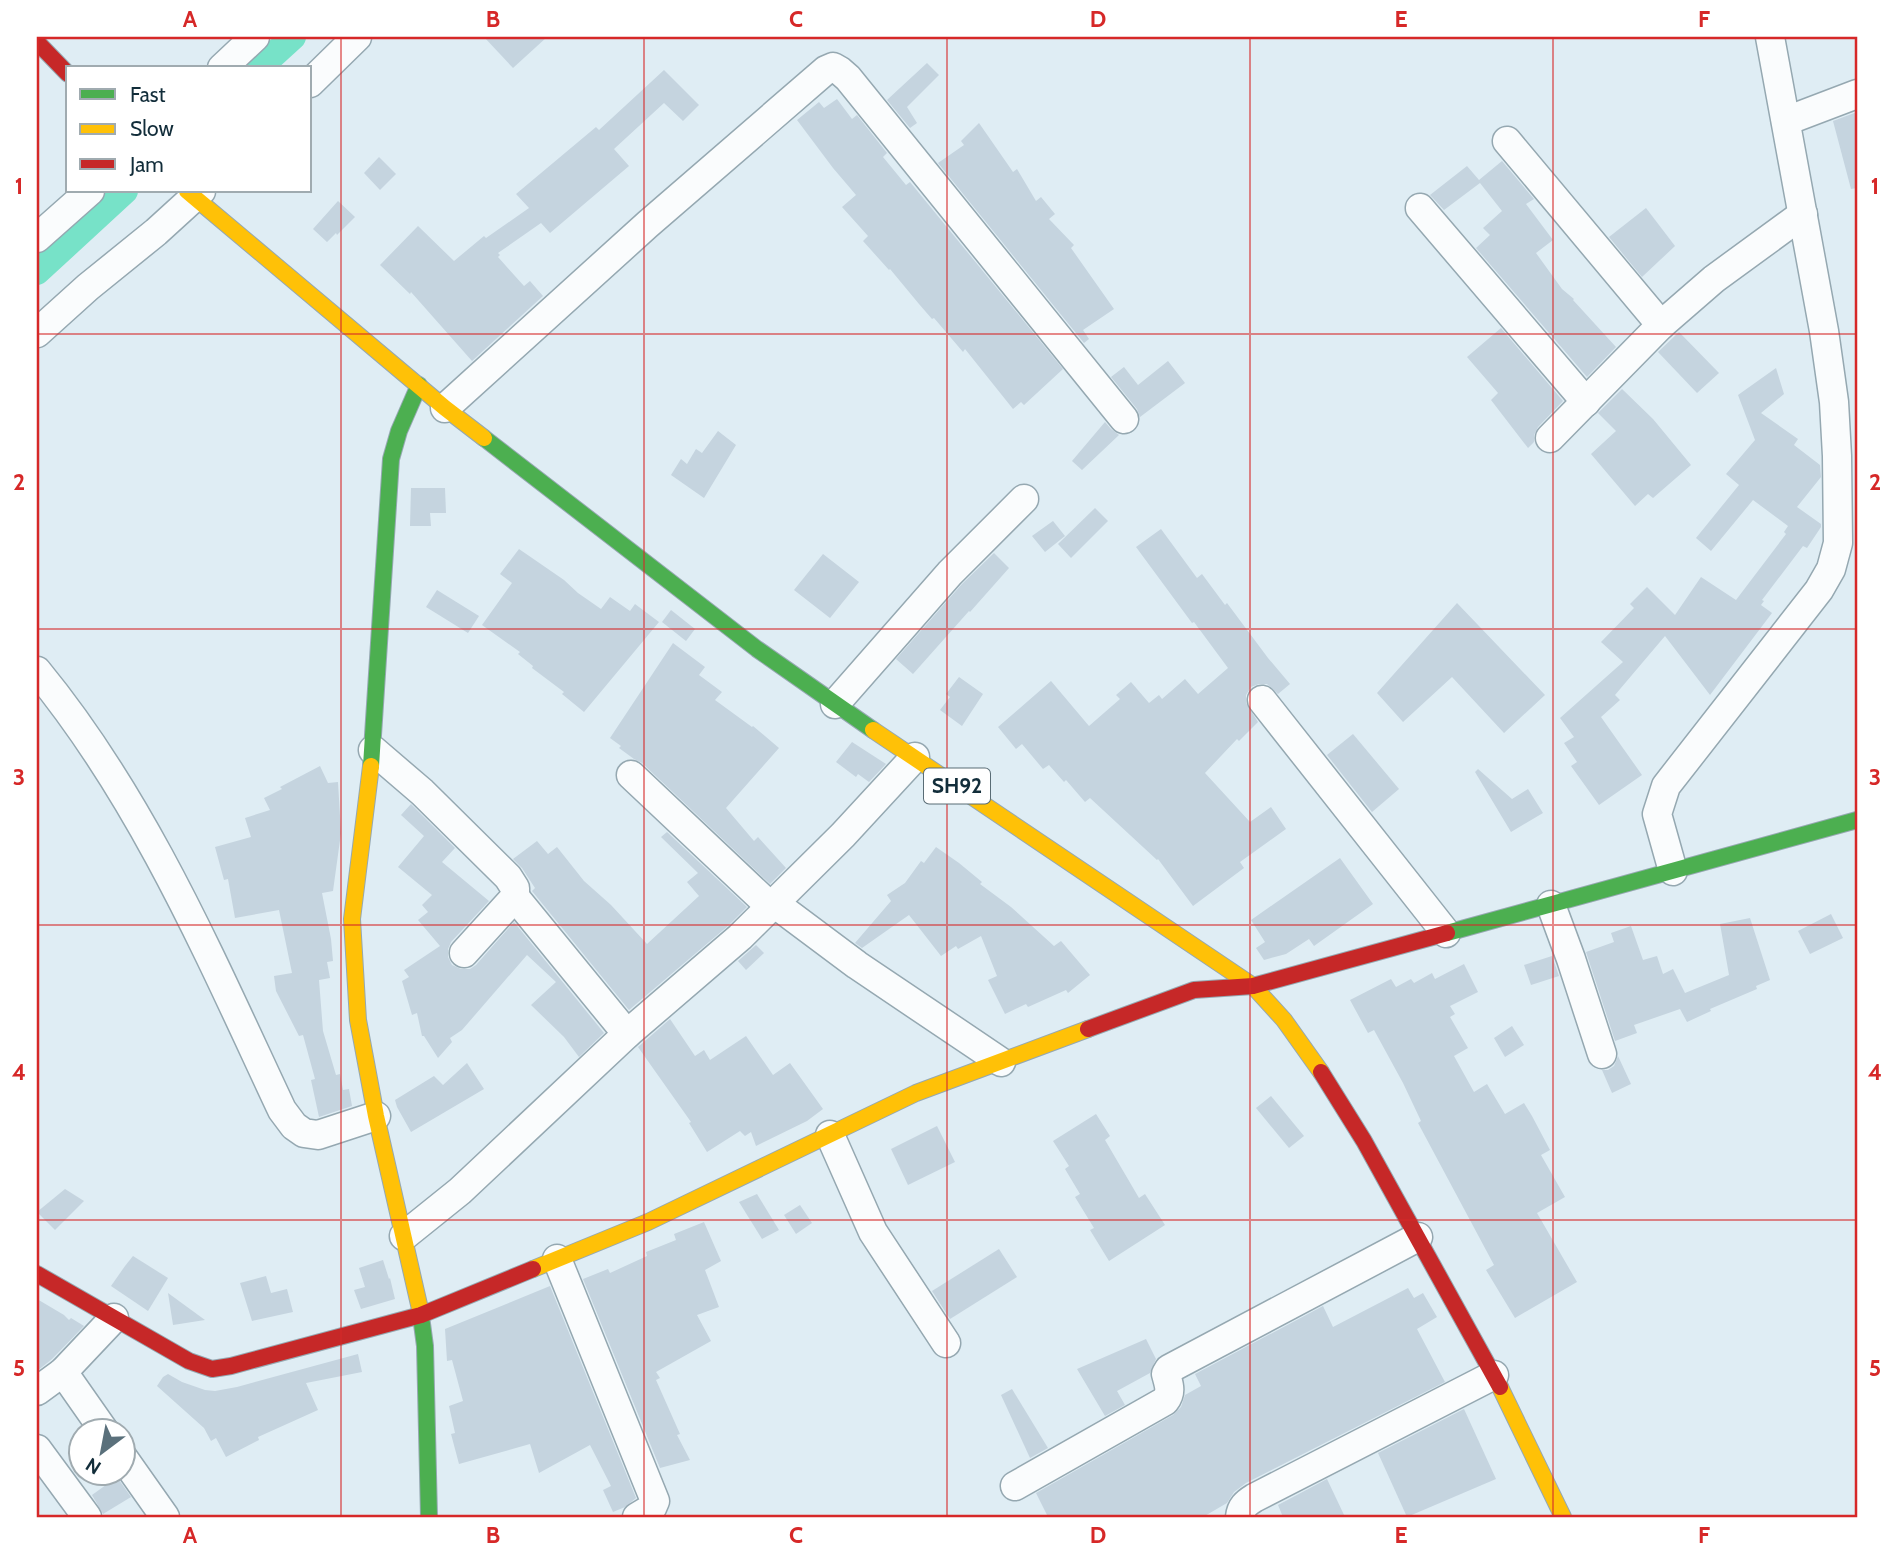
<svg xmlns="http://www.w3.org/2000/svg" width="1894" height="1554" viewBox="0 0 1894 1554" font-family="Cabin,sans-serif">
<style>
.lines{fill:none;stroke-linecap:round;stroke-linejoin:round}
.canal{stroke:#77e2c8;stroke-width:26}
.building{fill:#c5d4df}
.street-casing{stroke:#95a8b1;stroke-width:31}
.fast-casing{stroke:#95a8b1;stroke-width:18}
.slow-casing{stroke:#95a8b1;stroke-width:18}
.jam-casing{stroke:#95a8b1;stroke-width:18}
.street{stroke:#fafcfd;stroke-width:28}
.fast{stroke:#4caf50;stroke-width:16}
.slow{stroke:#ffc107;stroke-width:16}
.jam{stroke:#c62828;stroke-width:16}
.grid{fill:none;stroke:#d62828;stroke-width:2;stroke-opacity:0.55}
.labels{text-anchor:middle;stroke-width:7;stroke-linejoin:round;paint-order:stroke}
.shield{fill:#fff;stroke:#596c75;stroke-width:2}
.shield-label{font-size:21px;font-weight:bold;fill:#122d3a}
.neatline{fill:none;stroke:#d62828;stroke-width:2.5}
.grid-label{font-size:23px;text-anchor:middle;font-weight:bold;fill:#d62828}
</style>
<rect width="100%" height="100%" fill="#dfedf4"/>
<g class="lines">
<g class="canal">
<path d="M259,68L293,37"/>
<path d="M37,272L125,191"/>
</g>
</g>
<g class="building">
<path d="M484,37H547L513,68Z"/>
<path d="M927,63L939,75L907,107L917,123L910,128L887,100Z"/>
<path d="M664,70L699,105L683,121L664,103L614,149L629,166L550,233L541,223L498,253L500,255L498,257L524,286L530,281L543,296L472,361L411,292L410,294L380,265L418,226L454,261L484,236L486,238L529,208L516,194L596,127L599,130Z"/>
<path d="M837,99L852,119L857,115L887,153L883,157L906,185L910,182L1063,369L1024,405L1021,402L1013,409L965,349L963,352L934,318L932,319L919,304L890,269L889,270L863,241L868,236L842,207L856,195L833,168L797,120L819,102L824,108Z"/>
<path d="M1857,112V188L1851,189L1833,121Z"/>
<path d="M979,123L1013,172L1017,169L1036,201L1041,197L1055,214L1049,219L1074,245L1071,248L1114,309L1083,330L1089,339L1084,343L938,163L964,145L961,141Z"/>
<path d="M379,157L396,174L380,190L364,173Z"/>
<path d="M1502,161L1534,199L1526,204L1553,240L1536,253L1562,289L1574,299L1573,300L1616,347L1587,377L1476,248L1490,235L1483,228L1502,211L1480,183L1444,210L1430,195L1467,166L1479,180Z"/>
<path d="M338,201L355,217L337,235L336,233L327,242L313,229Z"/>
<path d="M1646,208L1675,246L1642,277L1609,237Z"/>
<path d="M1501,328L1563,401L1538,427L1534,435V442L1528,448L1491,400L1498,393L1467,357Z"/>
<path d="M1679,332L1719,373L1697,393L1658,352Z"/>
<path d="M1168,361L1185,383L1140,417L1137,409L1111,377L1124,367L1138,385Z"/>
<path d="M1776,368L1784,394L1761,413L1798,439L1794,445L1820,465L1821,477L1797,507L1821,524V527L1807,548L1803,546L1762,600L1764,601L1761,605L1772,613L1710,695L1665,636L1615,695L1620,700L1601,717L1642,775L1599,805L1571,766L1577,762L1564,743L1574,737L1560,718L1623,662L1601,642L1634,608L1630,604L1647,587L1675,615L1701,577L1736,600L1786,534L1784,532L1788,526L1753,500L1711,551L1696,538L1739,485L1726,474L1755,440L1738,395Z"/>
<path d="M1622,389L1653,419L1691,465L1653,498L1648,494L1635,506L1591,454L1616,431L1598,413Z"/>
<path d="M1105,422L1111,429L1119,435L1082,470L1072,461Z"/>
<path d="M718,431L736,445L704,498L671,475L681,459L687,464L696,449L702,453Z"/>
<path d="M411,488H445L446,513H430L431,526H410Z"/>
<path d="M1095,508L1108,521L1071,558L1058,544Z"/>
<path d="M1053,521L1065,536L1045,552L1032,536Z"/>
<path d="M1161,529L1197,578L1202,574L1225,605L1227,603L1268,658L1290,684L1278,694L1267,684H1259L1251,687L1246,695V703L1258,722L1239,741L1237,739L1205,773L1250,822L1271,807L1286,829L1240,862L1244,868L1193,906L1158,859L1157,860L1090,798L1085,802L1066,780L1064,782L1049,765L1043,769L1022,744L1016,749L998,727L1051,681L1089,726L1120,699L1116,695L1131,682L1149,703L1159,695L1162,699L1185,679L1198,694L1228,668L1194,622L1192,623L1136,547Z"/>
<path d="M519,549L564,580L578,593L601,609L610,597L630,611L635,604L659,622L584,712L562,694L564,692L532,668L533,666L518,654L520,652L482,625L512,583L500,574Z"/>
<path d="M994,553L1009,568L970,612L969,611L913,674L896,659L962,584Z"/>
<path d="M823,554L859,582L830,618L794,590Z"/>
<path d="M437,590L479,616L468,633L426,607Z"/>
<path d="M1457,603L1545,695L1504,733L1452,677L1403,722L1377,693Z"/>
<path d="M671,610L695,629L686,641L662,622Z"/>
<path d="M673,643L705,667L699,675L722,692L715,700L752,727L753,726L779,748L726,808L754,841L758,837L786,868L770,884L642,763L634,759L619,748L621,746L610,738Z"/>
<path d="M959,677L983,694L962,726L940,710L950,697L946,694Z"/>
<path d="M1353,734L1399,789L1372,812L1327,755Z"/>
<path d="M852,742L886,764L869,782L858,774L856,777L836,762Z"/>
<path d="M320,766L328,783L338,782L341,833L333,891L322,893L331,939L333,961L327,962L330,978L319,980L323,1031L336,1075L340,1074L343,1090L349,1089L352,1106L319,1117L311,1080L315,1079L303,1035L299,1036L276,991L274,976L292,973L279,910L235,918L228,879L224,880L215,847L251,837L245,818L270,810L264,798L282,789L280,787Z"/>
<path d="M1478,769L1512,799L1528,789L1543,813L1511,832L1475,772Z"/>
<path d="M411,804L455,848L442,862L489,901L451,942L448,949V957L452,965L461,969H470L476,965L514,922L604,1033L579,1057L564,1037L531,1005L556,982L527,955L462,1030L450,1038L452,1042L438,1058L424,1036H422L417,1013L412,1015L402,981L409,977L404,970L440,946L418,920L428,912L422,905L432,895L398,867L424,836L401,815Z"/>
<path d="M667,832L747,907L729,925L629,1010L532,891L535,888L522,868L513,859L537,841L548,854L557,847L584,881L611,905L647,944L699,896L687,882L698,873L661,837Z"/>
<path d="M936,847L959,863L982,882L980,884L1011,907L1054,946L1061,941L1090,975L1068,993L1066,990L1028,1007L1026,1004L1005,1014L988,980L997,976L981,936L958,949L956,946L941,956L909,915L862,948L855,943L891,901L887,895L905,883L921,861L924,863Z"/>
<path d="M1340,858L1373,904L1314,946L1309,939L1286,954L1264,960L1256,948L1265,942L1251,920Z"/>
<path d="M1831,914L1843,938L1810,954L1798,931Z"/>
<path d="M1750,918L1770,980L1756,986L1757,989L1710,1009L1711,1011L1687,1022L1680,1009L1634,1025L1637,1033L1615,1041L1586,952L1614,942L1611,933L1631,926L1643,960L1657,956L1663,974L1673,969L1685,993L1729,975L1720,924Z"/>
<path d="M756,945L764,953L746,970L738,961Z"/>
<path d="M1552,956L1559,976L1531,985L1524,965Z"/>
<path d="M1464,964L1478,992L1450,1006L1455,1014L1450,1017L1468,1048L1454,1056L1474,1092L1487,1084L1505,1114L1524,1103L1532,1116L1550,1150L1541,1155L1565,1197L1537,1213L1577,1282L1515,1318L1486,1270L1494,1265L1418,1123L1421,1121L1403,1083L1374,1030L1368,1033L1350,1000L1391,979L1396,987L1411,979L1414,983L1432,973L1435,979Z"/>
<path d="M670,1019L695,1056L704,1050L710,1060L746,1036L773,1075L790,1063L823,1109L807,1121L756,1146L751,1132L745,1136L740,1131L707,1152L689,1123L691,1122L638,1047Z"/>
<path d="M1512,1026L1524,1045L1505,1057L1494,1038Z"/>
<path d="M1618,1056L1631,1084L1612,1093L1602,1070H1608L1614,1066Z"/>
<path d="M467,1063L484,1089L411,1132L397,1107L395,1100L434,1076L443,1085Z"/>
<path d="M1271,1096L1304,1136L1289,1148L1256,1108Z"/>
<path d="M1096,1114L1110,1136L1105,1140L1139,1198L1145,1194L1165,1225L1109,1261L1090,1230L1094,1228L1075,1197L1080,1194L1065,1169L1069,1166L1053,1141Z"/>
<path d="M937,1126L955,1162L908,1185L891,1149Z"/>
<path d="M65,1189L84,1201L55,1230L37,1212Z"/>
<path d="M757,1194L779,1230L762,1239L739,1202Z"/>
<path d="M800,1205L812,1223L796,1234L784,1215Z"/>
<path d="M704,1222L721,1261L705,1270L719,1307L697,1315L711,1341L656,1372L660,1378L656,1380L680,1434L677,1435L690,1460L660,1468L583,1279L608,1269L610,1273L647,1256L646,1252L676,1240L674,1234Z"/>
<path d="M999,1249L1017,1277L950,1319L932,1291Z"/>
<path d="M133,1256L168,1278L148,1311L111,1286L125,1266Z"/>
<path d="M383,1260L389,1279L390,1278L395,1299L361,1309L354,1290L365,1287L359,1268Z"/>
<path d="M266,1276L271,1293L287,1289L293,1312L252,1321L240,1283Z"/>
<path d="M550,1286L636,1498L625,1507L613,1512L603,1490L611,1486L590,1445L539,1473L530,1444L459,1464L451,1434L455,1433L449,1406L463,1401L452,1360L447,1361L445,1329Z"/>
<path d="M1408,1288L1414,1298L1423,1293L1437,1317L1417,1329L1445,1382L1246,1483L1234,1492L1227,1503L1203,1517H1048L1036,1493L1173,1415L1181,1407L1185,1395L1201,1386L1195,1374L1323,1306L1333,1327Z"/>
<path d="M168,1293L205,1320L173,1325Z"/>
<path d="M37,1299L64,1315L69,1320L71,1318L84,1326L52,1359L37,1371Z"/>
<path d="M1146,1339L1156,1359L1150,1373L1117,1391L1125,1405L1105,1416L1077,1369Z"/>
<path d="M358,1354L362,1372L306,1383L318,1410L258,1437L259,1440L226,1457L216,1438L211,1441L204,1428L157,1386L163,1377L168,1374L182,1382L205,1390L215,1391L237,1387Z"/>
<path d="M1012,1389L1048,1448L1030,1458L1001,1395Z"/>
<path d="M1464,1409L1496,1479L1407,1517L1378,1453Z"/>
<path d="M117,1477L131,1497L103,1514L92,1495Z"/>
<path d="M1327,1479L1345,1517H1283L1278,1505Z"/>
</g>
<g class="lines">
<defs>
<g id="street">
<path d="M222,68L255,37"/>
<path d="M310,83L357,37"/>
<path d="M1786,121L1857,94"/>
<path d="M1507,141L1661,325"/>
<path d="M1420,208L1586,402"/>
<path d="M37,238L90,191"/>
<path d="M37,333L88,287L156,232L201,191"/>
<path d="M445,408L648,224L826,70L833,67L840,71L848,78L1124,419"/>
<path d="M1550,438L1661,325L1714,279L1803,214"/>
<path d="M37,671C144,801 211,959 282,1110L294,1126L304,1133L318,1135L376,1116"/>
<path d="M1262,700L1446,933"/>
<path d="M835,704L950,573L1024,499"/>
<path d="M373,750L422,792L508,877L515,888V897L464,953"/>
<path d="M631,775L771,907"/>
<path d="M1673,871L1657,814L1666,786L1819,590L1831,569L1838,543L1837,456L1834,402L1824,331L1770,37"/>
<path d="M515,897L627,1034"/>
<path d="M774,903L857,965L1001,1062"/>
<path d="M1551,905L1571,959L1602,1054"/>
<path d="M830,1135L873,1232L946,1343"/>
<path d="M404,1236L460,1191L627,1034L740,937L843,835L915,757"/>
<path d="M557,1259L655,1501L652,1508L637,1517"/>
<path d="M63,1372L105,1432"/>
<path d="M37,1391L63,1372L114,1318"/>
<path d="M37,1449L87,1517"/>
<path d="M122,1456L165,1517"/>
<path d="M1015,1486L1165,1401C1172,1392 1169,1385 1166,1374L1169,1369L1418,1237"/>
<path d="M1240,1517C1241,1507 1246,1503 1254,1498L1494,1375"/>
</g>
<g id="fast">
<path d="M484,438L757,649L873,730"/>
<path d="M371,766L391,459L399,431L419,385"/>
<path d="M1447,933L1857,820"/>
<path d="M420,1309L425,1346L429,1517"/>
</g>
<g id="slow">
<path d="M187,191L445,408L484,438"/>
<path d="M873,730L1253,986L1284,1020L1321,1072"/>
<path d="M371,766L352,919L358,1020L376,1116L420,1309"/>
<path d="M533,1269L648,1222L916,1093L1088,1029"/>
<path d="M1500,1387L1563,1517"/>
</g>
<g id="jam">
<path d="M37,42L68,74"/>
<path d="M1088,1029L1194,990L1253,986L1447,933"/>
<path d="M1321,1072L1364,1141L1500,1387"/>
<path d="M37,1274L189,1361L212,1369L231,1366L421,1315L533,1269"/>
</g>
</defs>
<use href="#street" class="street-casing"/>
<use href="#fast" class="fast-casing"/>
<use href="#slow" class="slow-casing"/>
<use href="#jam" class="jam-casing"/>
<use href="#street" class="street"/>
<use href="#fast" class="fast"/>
<use href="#slow" class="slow"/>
<use href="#jam" class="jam"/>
</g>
<path class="grid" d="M341,37V1517M644,37V1517M947,37V1517M1250,37V1517M1553,37V1517M37,334H1857M37,629H1857M37,925H1857M37,1220H1857"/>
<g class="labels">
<rect class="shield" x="924" y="768.5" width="66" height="35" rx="5"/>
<g class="shield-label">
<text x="957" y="793">SH92</text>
</g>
</g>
<rect width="1894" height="1554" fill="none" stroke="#ffffff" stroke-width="77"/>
<rect x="66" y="66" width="245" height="126" fill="#ffffff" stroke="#a0abb0" stroke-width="2"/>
<rect x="80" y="89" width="35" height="10" fill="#4caf50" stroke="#a0abb0" stroke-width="2"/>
<text x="130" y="102" font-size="21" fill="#122d3a">Fast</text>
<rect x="80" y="124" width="35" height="10" fill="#ffc107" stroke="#a0abb0" stroke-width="2"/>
<text x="130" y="136" font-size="21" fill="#122d3a">Slow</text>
<rect x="80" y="159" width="35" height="10" fill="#c62828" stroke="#a0abb0" stroke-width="2"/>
<text x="130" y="172" font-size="21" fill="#122d3a">Jam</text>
<g transform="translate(102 1452) rotate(212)"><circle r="33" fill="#ffffff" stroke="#a0abb0" stroke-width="2"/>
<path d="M0-5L12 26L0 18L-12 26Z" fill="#5a707b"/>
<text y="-10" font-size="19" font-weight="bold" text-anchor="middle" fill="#122d3a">N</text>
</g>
<rect x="38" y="38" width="1818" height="1478" class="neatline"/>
<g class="grid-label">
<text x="190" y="27">A</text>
<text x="493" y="27">B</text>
<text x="796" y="27">C</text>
<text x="1098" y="27">D</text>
<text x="1401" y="27">E</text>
<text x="1704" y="27">F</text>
<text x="19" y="194">1</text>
<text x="1875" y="194">1</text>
<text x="19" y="490">2</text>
<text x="1875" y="490">2</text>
<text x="19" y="785">3</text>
<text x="1875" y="785">3</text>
<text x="19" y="1080">4</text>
<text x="1875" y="1080">4</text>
<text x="19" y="1376">5</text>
<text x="1875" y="1376">5</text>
<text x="190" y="1543">A</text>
<text x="493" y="1543">B</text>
<text x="796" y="1543">C</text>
<text x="1098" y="1543">D</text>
<text x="1401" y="1543">E</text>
<text x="1704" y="1543">F</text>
</g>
</svg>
